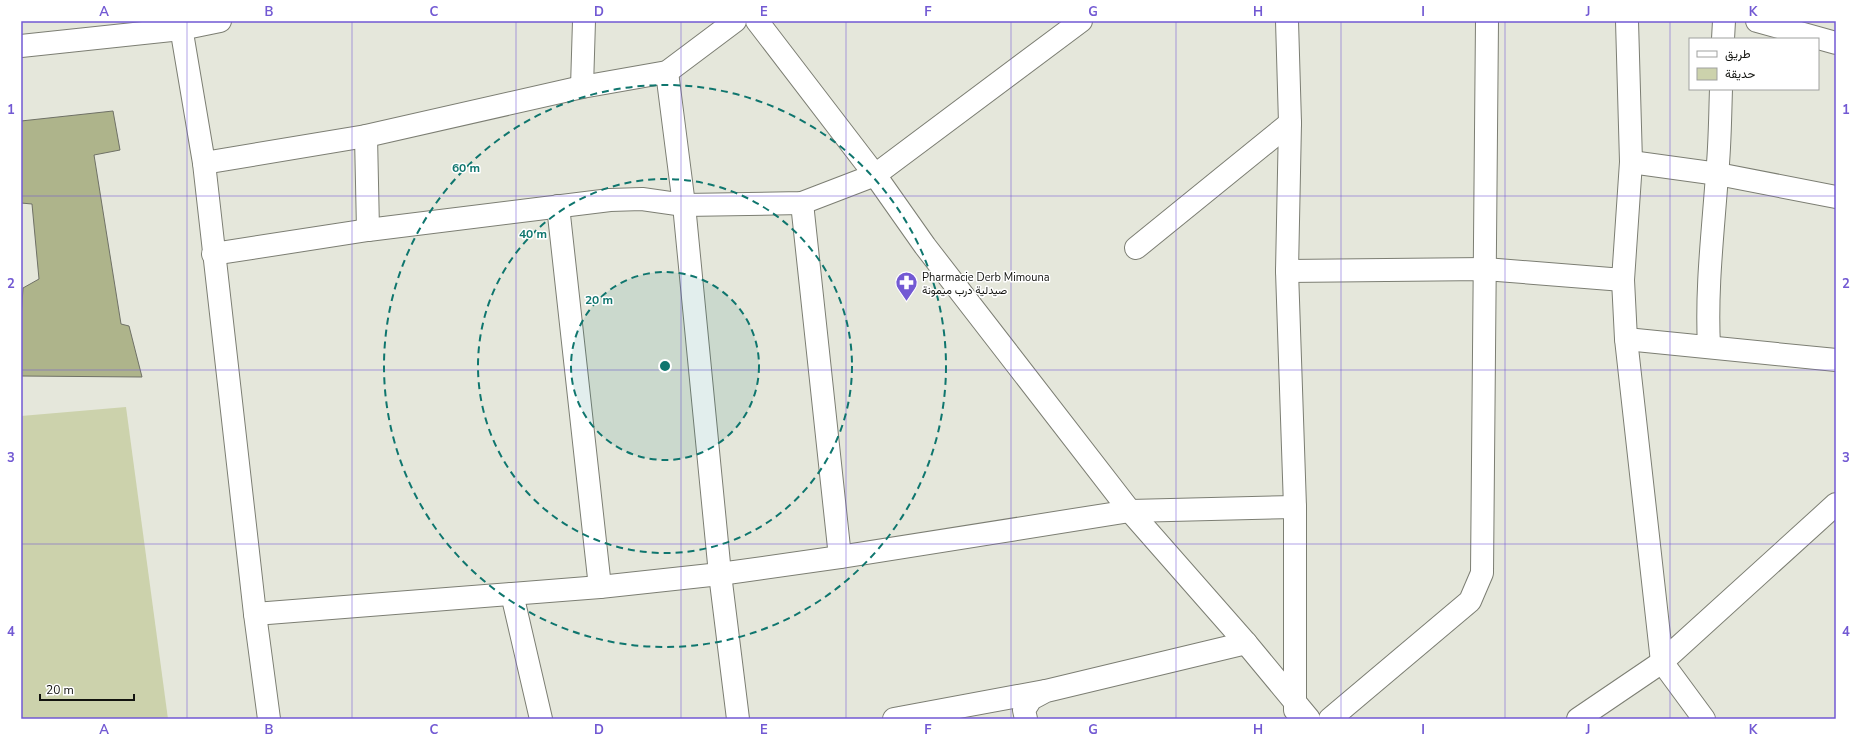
<svg xmlns="http://www.w3.org/2000/svg" width="1857" height="740" viewBox="0 0 1857 740" font-family="'Nunito Sans',Vazirmatn,sans-serif">
<style>
.green{fill:#ccd2ac}
.building{fill:#aeb48b;stroke:#6f7166}
.lines{fill:none;stroke-linecap:round;stroke-linejoin:round}
.minor-casing{stroke:#7c7e73;stroke-width:24}
.major-casing{stroke:#7c7e73;stroke-width:24}
.minor{stroke:#fff;stroke-width:22}
.major{stroke:#fff;stroke-width:22}
.grid{fill:none;stroke:#7259d3;stroke-width:1;stroke-opacity:0.55}
.ring{fill:none;stroke:#0f766e;stroke-width:2;stroke-dasharray:7 5}
.labels{text-anchor:middle;stroke-width:3;stroke-linejoin:round;paint-order:stroke}
.poi-label{font-size:11px;fill:#12130f;stroke:#fff;text-anchor:start}
.centre{fill:#0f766e;stroke:#fff;stroke-width:2}
.ring-label{font-size:12px;text-anchor:middle;font-weight:bold;fill:#0f766e;stroke:#fff;stroke-width:3;stroke-linejoin:round;paint-order:stroke}
.neatline{fill:none;stroke:#7259d3;stroke-width:1.5}
.grid-label{font-size:13px;text-anchor:middle;font-weight:bold;fill:#7259d3}
</style>
<rect width="100%" height="100%" fill="#e5e7db"/>
<path class="green" d="M126,407L168,719H21V416Z"/>
<path class="building" d="M113,111L120,150L94,155L121,324L129,326L142,377L21,376V319L23,288L39,279L32,204L21,203V121Z"/>
<g class="lines">
<defs>
<g id="minor">
<path d="M757,21L875,175L925,246L1130,511L1246,643L1309,719"/>
<path d="M1287,21L1290,123L1287,271L1295,507V710"/>
<path d="M1757,21L1836,43"/>
<path d="M1723,39L1724,21"/>
<path d="M21,46L181,29L220,21"/>
<path d="M667,72L684,205L720,574L738,719"/>
<path d="M582,87L584,21"/>
<path d="M366,136L368,230"/>
<path d="M1631,162L1718,174L1836,197"/>
<path d="M204,163L366,136L582,87L667,72L735,21"/>
<path d="M802,203L840,557"/>
<path d="M558,206L600,587"/>
<path d="M1136,248L1290,123"/>
<path d="M213,254L368,230L610,200L642,199L684,205L802,203L875,175L1081,21"/>
<path d="M1287,271L1485,269L1623,280L1631,162L1627,21"/>
<path d="M1623,280L1626,339L1662,662L1704,719"/>
<path d="M1626,339L1836,360"/>
<path d="M1709,346C1706,289 1713,232 1717,175C1720,146 1720,118 1721,89"/>
<path d="M512,594L541,719"/>
<path d="M255,614L600,587L720,574L840,557L1130,511L1295,507"/>
<path d="M894,719L1045,691"/>
<path d="M1026,719L1024,710L1031,699L1046,691L1246,643"/>
<path d="M1330,719L1470,601L1482,573L1487,21"/>
<path d="M1578,719L1662,662L1836,504"/>
</g>
<path id="major" d="M180,21L204,163L255,614L269,719"/>
</defs>
<use href="#minor" class="minor-casing"/>
<use href="#major" class="major-casing"/>
<use href="#minor" class="minor"/>
<use href="#major" class="major"/>
</g>
<path class="grid" d="M187,21V719M352,21V719M516,21V719M681,21V719M846,21V719M1011,21V719M1176,21V719M1341,21V719M1505,21V719M1670,21V719M21,196H1836M21,370H1836M21,544H1836"/>
<circle cx="665" cy="366" r="94" fill="#0f766e" fill-opacity=".12"/>
<g class="ring">
<circle cx="665" cy="366" r="94"/>
<circle cx="665" cy="366" r="187"/>
<circle cx="665" cy="366" r="281"/>
</g>
<defs>
<symbol id="pharmacy-pin" viewBox="-11 -11 22 30"><path d="M0 17L-7.5 6A9.5 9.5 0 1 1 7.5 6Z" fill="#7259d3" stroke="#fff"/><path d="M-2-6h4v4h4v4h-4v4h-4v-4h-4v-4h4Z" fill="#fff"/></symbol>
</defs>
<g fill-rule="evenodd">
<use href="#pharmacy-pin" x="894" y="270" width="25" height="34"/>
</g>
<g class="labels">
<g class="poi-label">
<text x="922" y="281">Pharmacie Derb Mimouna<tspan x="922" dy="13">صيدلية درب ميمونة</tspan></text>
</g>
</g>
<circle cx="665" cy="366" r="6" class="centre"/>
<g class="ring-label">
<text x="466" y="172">60 m</text>
<text x="533" y="238">40 m</text>
<text x="599" y="304">20 m</text>
</g>
<rect width="1857" height="740" fill="none" stroke="#ffffff" stroke-width="44"/>
<rect x="1689" y="38" width="130" height="52" fill="#ffffff" stroke="#a0a19f"/>
<rect x="1697" y="51" width="20" height="6" fill="#ffffff" stroke="#a0a19f"/>
<text x="1725" y="58" font-size="12" fill="#12130f">طريق</text>
<rect x="1697" y="68" width="20" height="12" fill="#ccd2ac" stroke="#a0a19f"/>
<text x="1725" y="78" font-size="12" fill="#12130f">حديقة</text>
<path d="M40 694v6h94v-6" fill="none" stroke="#12130f" stroke-width="2"/>
<text x="46" y="694" font-size="12" fill="#12130f" stroke="#ffffff" stroke-width="3" paint-order="stroke">20 m</text>
<rect x="22" y="22" width="1813" height="696" class="neatline"/>
<g class="grid-label">
<text x="104" y="16">A</text>
<text x="269" y="16">B</text>
<text x="434" y="16">C</text>
<text x="599" y="16">D</text>
<text x="764" y="16">E</text>
<text x="928" y="16">F</text>
<text x="1093" y="16">G</text>
<text x="1258" y="16">H</text>
<text x="1423" y="16">I</text>
<text x="1588" y="16">J</text>
<text x="1753" y="16">K</text>
<text x="11" y="114">1</text>
<text x="1846" y="114">1</text>
<text x="11" y="288">2</text>
<text x="1846" y="288">2</text>
<text x="11" y="462">3</text>
<text x="1846" y="462">3</text>
<text x="11" y="636">4</text>
<text x="1846" y="636">4</text>
<text x="104" y="734">A</text>
<text x="269" y="734">B</text>
<text x="434" y="734">C</text>
<text x="599" y="734">D</text>
<text x="764" y="734">E</text>
<text x="928" y="734">F</text>
<text x="1093" y="734">G</text>
<text x="1258" y="734">H</text>
<text x="1423" y="734">I</text>
<text x="1588" y="734">J</text>
<text x="1753" y="734">K</text>
</g>
</svg>
